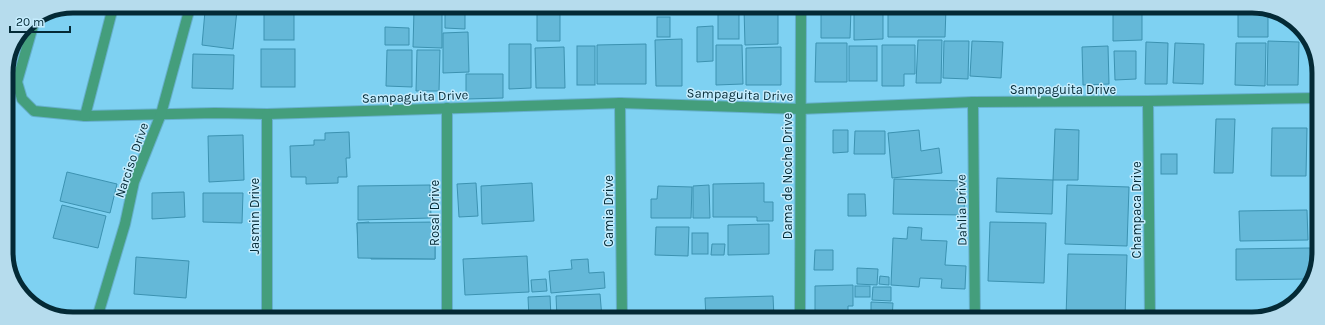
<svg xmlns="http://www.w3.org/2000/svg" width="1325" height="325" viewBox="0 0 1325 325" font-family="Karla,sans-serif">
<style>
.building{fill:#64b8d8;stroke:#3c92b1}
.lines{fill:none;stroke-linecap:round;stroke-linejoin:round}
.street-casing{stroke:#66b0cc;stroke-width:12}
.street{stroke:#449e7c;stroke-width:10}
.labels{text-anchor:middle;stroke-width:3;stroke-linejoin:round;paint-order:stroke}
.street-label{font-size:13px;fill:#042a36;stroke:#c5ecfd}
.rim{fill:none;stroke:#042a36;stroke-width:5}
</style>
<rect width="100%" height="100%" fill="#7ed1f2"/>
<g class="building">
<path d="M1238,7H1265L1268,9V37H1238Z"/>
<path d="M883,8V39L854,40V11L863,10V9Z"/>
<path d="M888,8H946L945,37H888Z"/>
<path d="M1113,8H1142V40L1113,41Z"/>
<path d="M560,9V41H537V10Z"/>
<rect x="656" y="9" width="58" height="5"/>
<rect x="718" y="9" width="21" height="30"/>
<path d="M744,9H778V44L745,45Z"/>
<path d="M821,9H851L850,38H821Z"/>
<path d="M237,10L233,49L202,45L205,11Z"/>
<rect x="264" y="10" width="30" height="30"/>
<path d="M414,10H442V48L413,47Z"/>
<path d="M445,10H465V29L445,28Z"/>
<rect x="657" y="17" width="13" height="20"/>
<path d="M1297,24L1300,26L1304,35H1297Z"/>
<path d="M713,26V61L697,62V27Z"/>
<path d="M385,27L409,28V45H385Z"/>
<path d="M468,32L469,72L443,73V33Z"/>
<path d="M682,39V86H656L655,40Z"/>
<path d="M918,40H942L941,83H916Z"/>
<path d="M944,41H969L968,79L943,78Z"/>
<path d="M972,41L1003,42L1001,78L970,76Z"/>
<path d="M1268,41L1299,42L1298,85H1267Z"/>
<path d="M1146,42L1168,43L1167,84H1145Z"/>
<path d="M816,43H847V82H815Z"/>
<path d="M1175,43L1204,44L1203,84L1173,83Z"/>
<path d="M1236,43H1266L1265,86L1235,85Z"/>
<path d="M509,44H531V88L509,89Z"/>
<path d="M646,44V84H597V45Z"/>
<path d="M716,45H742L743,84L716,85Z"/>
<path d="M882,45H915V74H904V86H882Z"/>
<rect x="577" y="46" width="18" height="39"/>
<rect x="849" y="46" width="28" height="35"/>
<path d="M1108,46L1109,84L1083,85L1082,47Z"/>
<path d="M564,47L565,88H536L535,48Z"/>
<path d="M781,47V85H746V48Z"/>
<rect x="261" y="49" width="34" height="38"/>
<path d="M387,50H412V87L386,86Z"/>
<path d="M417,50H440L439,91H416Z"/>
<path d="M1114,51H1136V79L1115,80Z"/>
<path d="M193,54L234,55L233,89L192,88Z"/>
<path d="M466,74H503V98L466,99Z"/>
<path d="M1216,119H1235L1233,173H1214Z"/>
<path d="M1272,128H1307L1306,176H1271Z"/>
<path d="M1055,129L1079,130L1078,180H1053Z"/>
<path d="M833,130H848V152L833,153Z"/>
<path d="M919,130L921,151L939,148L942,173L892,178L888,133Z"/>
<path d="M855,131H885V154H854Z"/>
<path d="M349,132L350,158H346L347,177H338V183L306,184V177H291L290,146L314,145V140H325V133Z"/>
<path d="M243,135L244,180L209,182L208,136Z"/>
<rect x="1161" y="154" width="16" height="20"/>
<path d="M67,172L117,184L110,213L60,201Z"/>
<path d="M997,178L1053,180L1052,214L996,212Z"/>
<path d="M894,179L965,181L964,215L893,214Z"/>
<path d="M476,183L478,216L459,217L457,184Z"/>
<path d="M532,183L534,221L482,224L481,186Z"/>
<path d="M764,183V202H773V221H757V217H713V184Z"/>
<path d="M430,185L431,218L358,220V186Z"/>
<path d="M709,185L710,218H693V186Z"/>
<path d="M1067,185L1129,187L1127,246L1065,244Z"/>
<path d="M658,186L692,187L691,218H651V199H657Z"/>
<path d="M184,192L185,217L152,219V193Z"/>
<path d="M203,193H243L242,223L203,222Z"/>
<path d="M848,194H865L866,216H848Z"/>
<path d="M62,205L106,216L98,248L53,238Z"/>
<path d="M1307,210L1308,240L1240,241L1239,211Z"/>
<path d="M369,222V228L435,222V259H371L370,244L358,245L357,223Z"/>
<path d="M435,222V259L358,258L357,223Z"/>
<path d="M990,222L1046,223L1044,283L988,281Z"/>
<path d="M769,224V254L728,255V225Z"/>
<path d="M656,227H689L688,256L655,255Z"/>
<path d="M908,227L922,228L921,240L947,241L945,265L966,266L965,289L941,288L942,279L920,278L919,287L891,285L893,238L907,239Z"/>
<rect x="692" y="233" width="16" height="21"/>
<path d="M712,244H725L724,255H711Z"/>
<path d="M1310,248V279L1236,280V249Z"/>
<path d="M815,250H833V270H814Z"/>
<path d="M1068,254L1127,255L1125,318L1066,317Z"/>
<path d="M527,256L529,292L465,295L463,259Z"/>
<path d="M136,257L189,261L186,298L134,294Z"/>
<path d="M588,259L589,273L604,272L605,288L551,293L549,271L572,269L571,260Z"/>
<path d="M857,268L878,269L877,285L857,284Z"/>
<path d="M880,276L889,277V285L879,284Z"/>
<path d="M546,279L547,291L532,292L531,280Z"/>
<path d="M853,285V306H848V311H815V286Z"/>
<rect x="855" y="286" width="15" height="11"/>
<path d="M873,287H891V301L872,300Z"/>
<path d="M600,294L602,318H557L556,296Z"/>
<path d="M550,296L551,318H529L528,297Z"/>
<path d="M773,296L774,318H706L705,298Z"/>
<path d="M30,301L78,318H60L29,302Z"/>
<path d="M871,302L893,303L892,319L871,318Z"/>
</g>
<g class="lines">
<defs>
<g id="street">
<path d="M35,19L17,82L22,99L34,111L85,116L215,113L267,114L620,103L800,109L973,102L1148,101L1318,98"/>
<path d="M1148,101L1150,319"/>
<path d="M973,102L975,319"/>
<path d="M620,103L622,318"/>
<path d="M267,114V318"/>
<path d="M85,116L112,11"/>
<path d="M97,318L125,224L134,182L161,114L189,11"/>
<path d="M447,318V108"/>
<path d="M800,318L801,9"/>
</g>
</defs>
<use href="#street" class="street-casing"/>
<use href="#street" class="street"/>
</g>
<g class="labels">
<g class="street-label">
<text x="1063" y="94">Sampaguita Drive</text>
<text transform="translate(740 94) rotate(2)" y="5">Sampaguita Drive</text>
<text transform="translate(415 96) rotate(-2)" y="5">Sampaguita Drive</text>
<text transform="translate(131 160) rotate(-71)" y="5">Narciso Drive</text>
<text transform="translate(787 176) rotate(-90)" y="5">Dama de Noche Drive</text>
<text transform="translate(961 210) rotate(-91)" y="5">Dahlia Drive</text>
<text transform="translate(1136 210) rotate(-90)" y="5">Champaca Drive</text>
<text transform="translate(608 211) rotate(-90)" y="5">Camia Drive</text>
<text transform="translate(434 213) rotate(-90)" y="5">Rosal Drive</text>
<text transform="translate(254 216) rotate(-90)" y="5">Jasmin Drive</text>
</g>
</g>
<path d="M0 0H1325V325H0ZM73 13H1252A60 60 0 0 1 1312 73V252A60 60 0 0 1 1252 312H73A60 60 0 0 1 13 252V73A60 60 0 0 1 73 13Z" fill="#b6dced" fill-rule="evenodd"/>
<path class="rim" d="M73 13H1252A60 60 0 0 1 1312 73V252A60 60 0 0 1 1252 312H73A60 60 0 0 1 13 252V73A60 60 0 0 1 73 13Z"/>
<path d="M10 26v6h60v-6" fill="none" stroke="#042a36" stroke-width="2"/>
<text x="16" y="26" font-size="12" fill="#042a36" stroke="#c5ecfd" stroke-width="3" paint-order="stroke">20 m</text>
</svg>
